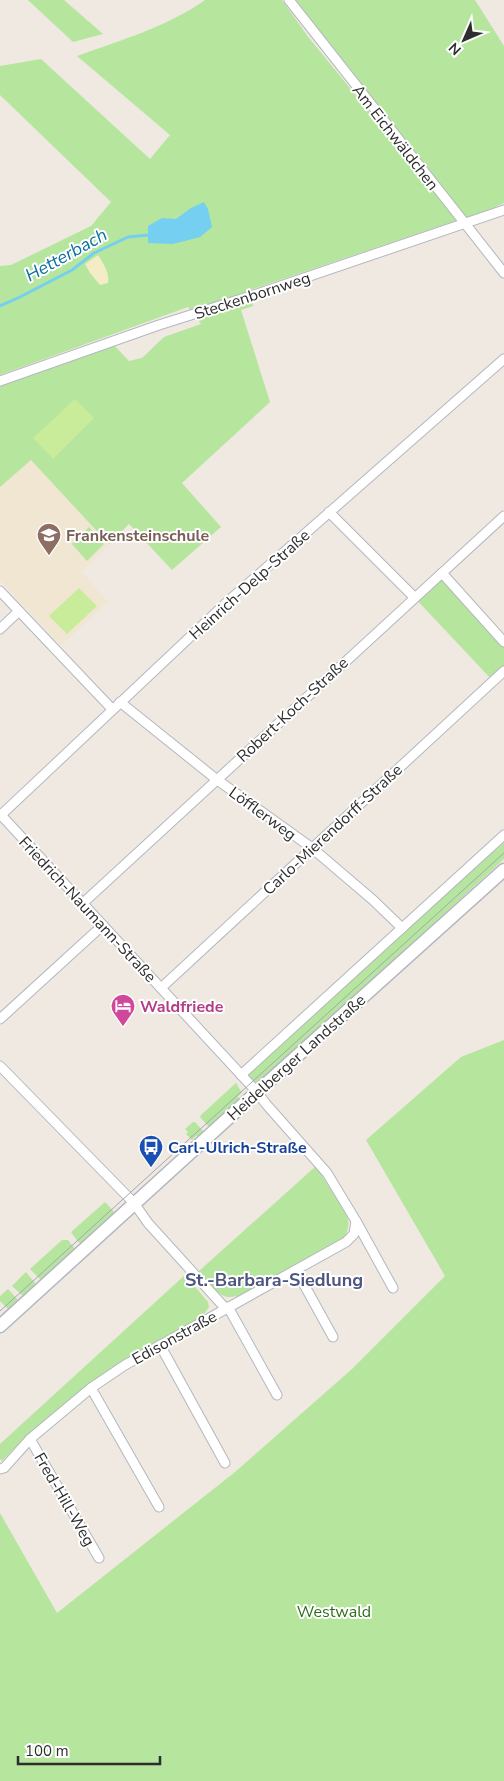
<svg xmlns="http://www.w3.org/2000/svg" width="504" height="1781" viewBox="0 0 504 1781" font-family="'Nunito Sans',sans-serif">
<style>
.education{fill:#f0e6d1}
.green{fill:#b6e59e}
.sand{fill:#f3ecc5}
.pitch{fill:#c9ec9a}
.water{fill:#75cff0}
.lines{fill:none;stroke-linecap:round;stroke-linejoin:round}
.stream{stroke:#75cff0;stroke-width:3}
.street-casing{stroke:#b4b7c1;stroke-width:11}
.secondary-casing{stroke:#b4b7c1;stroke-width:15}
.street{stroke:#fff;stroke-width:9}
.secondary{stroke:#fff;stroke-width:12}
.tram{stroke:#a3a6b8;stroke-width:1}
.labels{text-anchor:middle;stroke-width:4;stroke-linejoin:round;paint-order:stroke}
.street-label{font-size:16px;fill:#2e2e2e;stroke:#fff}
.education-label{font-size:16px;font-weight:bold;fill:#785e54;stroke:#fff;text-anchor:start}
.hotel-label{font-size:16px;font-weight:bold;fill:#b23c85;stroke:#fff;text-anchor:start}
.transit-label{font-size:16px;font-weight:bold;fill:#164399;stroke:#fff;text-anchor:start}
.park-label{font-size:16px;fill:#2c6e1b;stroke:#fff}
.water-label{font-size:18px;font-style:italic;fill:#0d6fa3;stroke:#fff}
.neighbourhood-label{font-size:18px;font-weight:bold;fill:#4d5680;stroke:#fff}
</style>
<rect width="100%" height="100%" fill="#efe9e1"/>
<path class="education" d="M31,459L109,544L81,572L108,602L61,645L0,580V487Z"/>
<g class="green">
<path d="M28,0H64L103,34L73,42Z"/>
<path d="M205,0H282L309,38L458,220L250,290L253,306L241,310L270,402L182,483L221,527L172,570L129,524L109,544L31,460L0,487V386L111,342L129,361L142,358L164,337L201,324L188,307L0,375V266L11,265L91,226L111,202L0,95V66L41,59L150,159L170,135L77,56C119,41 169,26 205,0Z"/>
<path d="M294,0H475L504,46V203L467,219Z"/>
<path d="M89,527L104,544L87,561L72,544Z"/>
<path d="M442,573L504,642V671L493,681L414,597Z"/>
<path d="M504,843V859L260,1082H254L248,1075L247,1074L379,955L378,953Z"/>
<path d="M504,1040V1781H0V1513L57,1613L235,1472L352,1369L445,1276L366,1140L461,1057Z"/>
<path d="M236,1083L242,1093L238,1096L239,1100L211,1126H208L200,1117L201,1115Z"/>
<path d="M193,1122H195L204,1132L198,1137L196,1136L192,1140L186,1134L188,1132L185,1129Z"/>
<path d="M316,1166L347,1216C350,1225 348,1231 343,1240L238,1299L236,1296C220,1302 208,1282 199,1271Z"/>
<path d="M105,1202L115,1213L81,1243L78,1242L71,1232Z"/>
<path d="M62,1240H68L75,1249L41,1280L30,1269Z"/>
<path d="M26,1272L35,1283V1285L23,1296L12,1286Z"/>
<path d="M185,1275L208,1302L209,1307L204,1314L206,1316L89,1385L43,1424L32,1430L2,1461L0,1459V1444Z"/>
<path d="M8,1289L18,1300L8,1309L0,1301V1296Z"/>
</g>
<path class="sand" d="M98,255C103,263 110,273 108,283L100,285L90,273L85,264Z"/>
<g class="pitch">
<path d="M75,399L94,418L53,459L33,438Z"/>
<path d="M79,588L97,606L67,634L49,616Z"/>
</g>
<path class="water" d="M204,202L208,209L212,227L200,237L173,244L148,243V226L162,218L176,219L191,208Z"/>
<g class="lines">
<path class="stream" d="M0,306L20,297L72,270L94,253L128,237L148,235"/>
<defs>
<g id="street">
<path d="M289,0L504,273"/>
<path d="M0,381L159,325L251,296L504,210"/>
<path d="M329,512L414,597"/>
<path d="M442,573L504,642"/>
<path d="M0,591L112,709"/>
<path d="M0,629L19,611"/>
<path d="M120,702L216,779L312,848L373,900L402,928"/>
<path d="M0,816L225,604L504,359"/>
<path d="M82,904L504,516"/>
<path d="M161,988L504,671"/>
<path d="M0,1019L103,925"/>
<path d="M0,1066L134,1203L148,1223L226,1309"/>
<path d="M241,1075L504,835"/>
<path d="M356,1221L393,1288"/>
<path d="M296,1270L333,1337"/>
<path d="M228,1307L277,1395"/>
<path d="M160,1345L225,1463"/>
<path d="M91,1388L159,1507"/>
<path d="M30,1439L99,1558"/>
<path d="M0,1469L4,1468L30,1439L91,1388L125,1365L346,1242L354,1234L356,1221L327,1173L266,1104L257,1092L1,815"/>
</g>
<path id="secondary" d="M0,1326L257,1092L504,870"/>
</defs>
<use href="#street" class="street-casing"/>
<use href="#secondary" class="secondary-casing"/>
<use href="#street" class="street"/>
<use href="#secondary" class="secondary"/>
<path class="tram" d="M0,1311L504,853"/>
</g>
<defs>
<symbol id="school-pin" viewBox="-11 -11 22 30"><path d="M0 17L-7.5 6A9.5 9.5 0 1 1 7.5 6Z" fill="#8d6e63" stroke="#fff"/><path d="M0-5L7-2L0 1L-7-2ZM-4 1L0 2.5L4 1V4Q0 6-4 4Z" fill="#fff"/></symbol>
<symbol id="hotel-pin" viewBox="-11 -11 22 30"><path d="M0 17L-7.5 6A9.5 9.5 0 1 1 7.5 6Z" fill="#d1479c" stroke="#fff"/><path d="M-6-4.5h1.5V1H6V5H4.5V3h-9V5H-6ZM-4 0a1.8 1.8 0 1 1 3.6 0ZM.5 0V-2.5h3Q6-2.5 6 0Z" fill="#fff"/></symbol>
<symbol id="bus-pin" viewBox="-11 -11 22 30"><path d="M0 17L-7.5 6A9.5 9.5 0 1 1 7.5 6Z" fill="#1a4fb4" stroke="#fff"/><path d="M-5-6H5V4H4V6H2V4H-2V6H-4V4H-5ZM-3.5-4V0h7V-4ZM-3.5 1.2v1.5H-2V1.2ZM2 1.2v1.5H3.5V1.2Z" fill="#fff"/></symbol>
</defs>
<g fill-rule="evenodd">
<use href="#school-pin" x="35" y="521" width="28" height="38"/>
<use href="#hotel-pin" x="109" y="992" width="28" height="38"/>
<use href="#bus-pin" x="137" y="1133" width="28" height="38"/>
</g>
<g class="labels">
<g class="street-label">
<text transform="translate(396 137) rotate(52)" y="6">Am Eichwäldchen</text>
<text transform="translate(252 295) rotate(-18)" y="6">Steckenbornweg</text>
<text transform="translate(249 584) rotate(-42)" y="6">Heinrich-Delp-Straße</text>
<text transform="translate(292 709) rotate(-43)" y="6">Robert-Koch-Straße</text>
<text transform="translate(263 813) rotate(36)" y="6">Löfflerweg</text>
<text transform="translate(332 829) rotate(-43)" y="6">Carlo-Mierendorff-Straße</text>
<text transform="translate(88 909) rotate(47)" y="6">Friedrich-Naumann-Straße</text>
<text transform="translate(296 1057) rotate(-42)" y="6">Heidelberger Landstraße</text>
<text transform="translate(174 1337) rotate(-29)" y="6">Edisonstraße</text>
<text transform="translate(65 1499) rotate(60)" y="6">Fred-Hill-Weg</text>
</g>
<g class="education-label">
<text x="66" y="541">Frankensteinschule</text>
</g>
<g class="hotel-label">
<text x="140" y="1012">Waldfriede</text>
</g>
<g class="transit-label">
<text x="168" y="1153">Carl-Ulrich-Straße</text>
</g>
<g class="park-label">
<text x="334" y="1617">Westwald</text>
</g>
<g class="water-label">
<text transform="translate(66 255) rotate(-29)" y="6">Hetterbach</text>
</g>
<g class="neighbourhood-label">
<text x="274" y="1286">St.-Barbara-Siedlung</text>
</g>
</g>
<g transform="translate(464 40) rotate(225)" stroke="#ffffff" stroke-width="4" paint-order="stroke">
<path d="M0-4L9 19L0 12L-9 19Z" fill="#2e2e2e"/>
<text y="-8" font-size="14" font-weight="bold" text-anchor="middle" fill="#2e2e2e">N</text>
</g>
<path d="M18 1756v8h142v-8" fill="none" stroke="#2e2e2e" stroke-width="2.5"/>
<text x="25" y="1756" font-size="15" fill="#2e2e2e" stroke="#ffffff" stroke-width="4" paint-order="stroke">100 m</text>
</svg>
